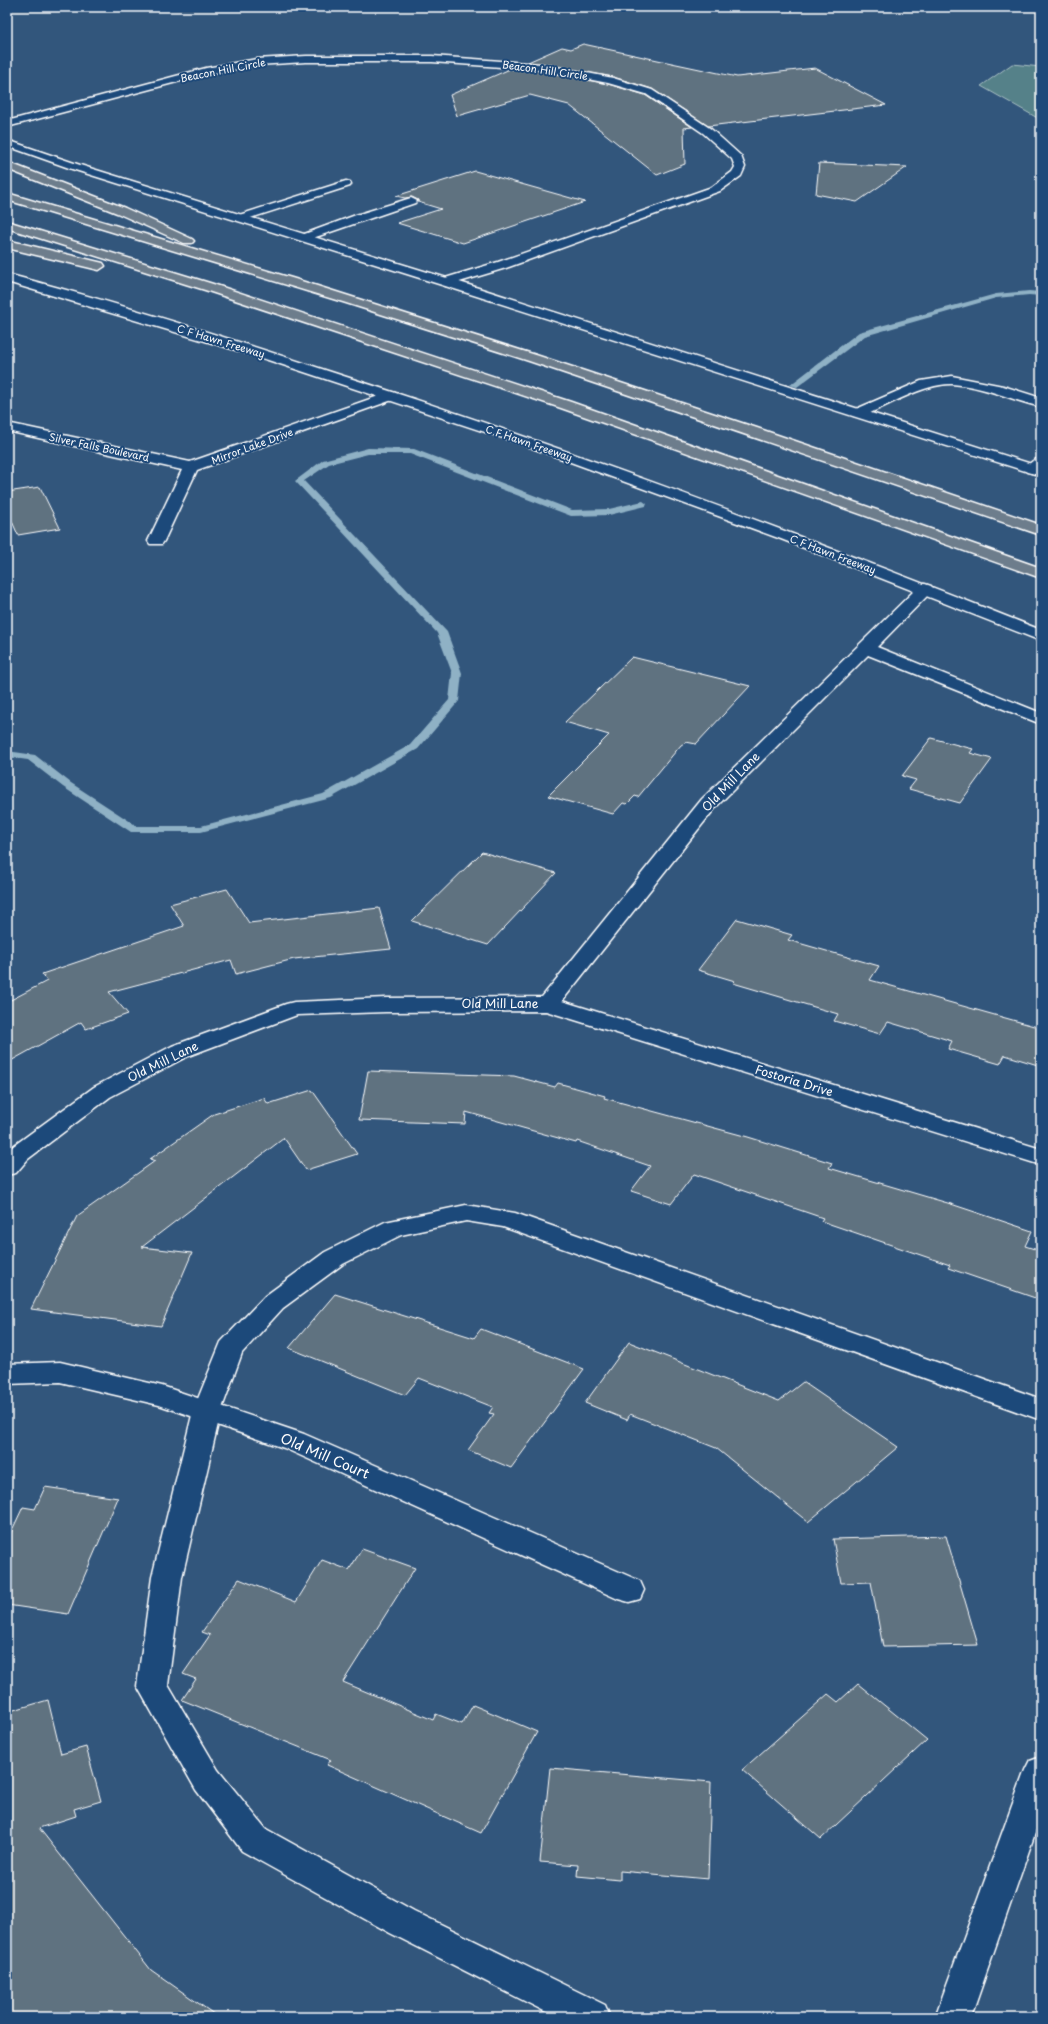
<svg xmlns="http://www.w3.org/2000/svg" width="1048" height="2024" viewBox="0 0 1048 2024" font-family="'Playpen Sans',sans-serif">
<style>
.green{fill:#558189;stroke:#aac0c4}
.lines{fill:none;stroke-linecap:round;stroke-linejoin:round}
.stream{fill:#8fb1c5;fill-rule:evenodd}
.building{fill:#5f7280;stroke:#fff}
.lane-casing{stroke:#fff;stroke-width:3}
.street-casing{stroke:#fff;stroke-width:3}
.secondary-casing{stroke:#fff;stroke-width:3}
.highway-casing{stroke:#fff;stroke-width:3}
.lane{fill:#1f4a7a;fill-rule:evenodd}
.street{fill:#1f4a7a;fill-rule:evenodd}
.secondary{fill:#1f4a7a;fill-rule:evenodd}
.highway{fill:#6d7d8c;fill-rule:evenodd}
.labels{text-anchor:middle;stroke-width:4;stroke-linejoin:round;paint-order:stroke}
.far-street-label{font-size:10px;fill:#fff;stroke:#1f4a7a}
.street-label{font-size:12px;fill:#fff;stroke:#1f4a7a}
.near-street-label{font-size:14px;fill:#fff;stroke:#1f4a7a}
</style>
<rect width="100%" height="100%" fill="#32567c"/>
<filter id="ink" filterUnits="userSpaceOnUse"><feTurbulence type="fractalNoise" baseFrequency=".025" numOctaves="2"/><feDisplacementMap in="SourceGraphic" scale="8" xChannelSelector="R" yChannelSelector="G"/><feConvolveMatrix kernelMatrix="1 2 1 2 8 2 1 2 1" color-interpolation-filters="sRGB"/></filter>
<g filter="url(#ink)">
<path class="green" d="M1012,64L1041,67V120L981,86Z"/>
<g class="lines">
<g class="stream">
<path d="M1029,291L1041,292V296L1029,295L996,298L865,336L797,387L790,385L859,332L996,294Z"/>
<path d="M368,448L414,449L572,510L609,509L643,501L647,504L646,506L609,515L571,516L410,454H368L329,464L304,481L447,632L462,673L459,701L418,749L331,798L201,832H131L63,787L28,760L7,757V751L35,755L71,783L137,826H201L323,794L410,745L449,700L452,673L437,633L295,481L323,460Z"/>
</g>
</g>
<g class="building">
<path d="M583,44L737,77L815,68L886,105L708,126L652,89L613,77L528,62L562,47L571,49Z"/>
<path d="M510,69L541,71L608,84L645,95L692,127L684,128L685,164L657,175L569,105L530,95L457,116L450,95Z"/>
<path d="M819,163L907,167L857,202L816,194Z"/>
<path d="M475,171L585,202L463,243L397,223L441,209L418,202V200L412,197L405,198L396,196Z"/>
<path d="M40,487L60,528L18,535L7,510V492Z"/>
<path d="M632,657L750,686L696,744L686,742L681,745L638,797L635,796L627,804L623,803L613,814L548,796L609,735L565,722Z"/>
<path d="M931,738L973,749L970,753L992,759L960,803L909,789L916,780L902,776Z"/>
<path d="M482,852L556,873L488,945L412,921Z"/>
<path d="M227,889L249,923L379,908L391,949L294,959L236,974L231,960L109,992L128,1014L86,1029L81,1022L7,1063V1002L47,981L42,974L184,926L170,904Z"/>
<path d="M737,919L792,935L788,940L879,966L870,980L1041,1028V1066L1005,1055L1000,1064L948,1049L952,1041L888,1022L880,1034L834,1021L838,1014L733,983L735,981L698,970Z"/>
<path d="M368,1071L514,1076L555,1087L558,1083L605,1096L604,1098L748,1137L832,1163L829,1168L951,1204L1032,1231L1025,1246L1041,1251V1300L948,1268L950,1265L821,1221L823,1218L694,1174L671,1204L631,1191L650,1166L577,1141L576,1143L466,1112L465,1124L359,1120Z"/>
<path d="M312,1090L357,1154L306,1170L284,1138L142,1247L192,1253L161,1326L31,1309L77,1216L155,1161L150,1159L214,1114L264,1098L268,1104Z"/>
<path d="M335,1294L474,1338L481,1329L584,1369L511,1468L468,1450L494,1414L489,1413L493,1407L419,1378L405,1395L289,1348Z"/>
<path d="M629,1342L779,1401L803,1382L898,1447L808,1522L716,1448L630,1414L627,1420L585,1403Z"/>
<path d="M45,1487L118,1498L68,1614L7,1605V1541L23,1507L35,1509Z"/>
<path d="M946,1536L978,1645L883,1647L871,1582L841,1583L833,1539Z"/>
<path d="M362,1549L415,1568L343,1682L433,1720L436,1714L462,1724L473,1705L537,1732L481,1833L327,1765L331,1760L182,1700L196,1679L183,1674L210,1635L202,1632L239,1579L296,1602L322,1560L349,1570Z"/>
<path d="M858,1684L927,1740L821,1839L742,1770L828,1694L838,1702Z"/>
<path d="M48,1700L61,1754L86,1747L101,1801L74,1809L76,1816L39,1828L151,1970L218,2017H7V1712Z"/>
<path d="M550,1768L711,1782L708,1879L620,1871V1880L577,1876L578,1865L540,1862Z"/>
</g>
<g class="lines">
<defs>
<g id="lane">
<path d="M346,181L350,182L351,184L350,186L244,220H236L234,218L236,216Z"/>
<path d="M411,198L417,201L415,203L307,240H299L297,238L299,236L356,215Z"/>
<path d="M952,376L1003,386L1041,398V407C1012,400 983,386 952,384C926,383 888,405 864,416H854L852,413L854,410L921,381Z"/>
<path d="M1041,458V469L1032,473L1027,472L1025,469C1029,463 1034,459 1041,458Z"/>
<path d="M466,1205L515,1213L1041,1399V1420L503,1227L466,1221L401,1235L343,1264L283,1308L242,1353L221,1411L182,1577L168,1685L218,1770L266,1829L414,1911L605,2005L610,2017H556L390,1933L242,1851L196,1790L137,1686L152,1577L193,1411L221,1342L265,1296L325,1252L385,1222Z"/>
<path d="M1041,1756V1816L971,2017H935L1025,1770L1030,1760Z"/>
</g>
<g id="street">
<path d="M306,56H432L541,64L613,78L652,90L711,129L741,156L745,167L741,176L720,191L506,268L446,286L440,282L442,279L498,262L712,187L732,172L735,167L732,159L703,133L646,94L608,83L541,70L432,62H306L257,65L207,74L7,127V121L206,68L257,59Z"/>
<path d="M390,392L395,393L397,396L395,399L197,470L164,541L162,544H150L148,541L182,470L7,431V423L190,462Z"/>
<path d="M925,584L931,586L933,589L931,592L877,647L1041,713V724L868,655L716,807L562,1001L1041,1149V1165L546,1011L386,1012L297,1015L188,1056L110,1097L28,1159L16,1173L7,1175V1152L12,1147L94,1087L172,1046L286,1004L294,1002L386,998L542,997L702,799L919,586Z"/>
<path d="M60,1362L162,1386L304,1434L640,1581L644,1590L640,1599L629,1602L618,1599L284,1448L159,1405L60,1382L7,1384V1364Z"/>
</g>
<g id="secondary">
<path d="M7,140L80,165L450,279L1041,467V476L442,285L72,169L7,146Z"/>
<path d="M7,274C115,302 222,336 328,371C569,448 806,537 1041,630V641L781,539L524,445L265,359L7,282Z"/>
</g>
<g id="highway">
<path d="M7,162L125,208L192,239L194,241L192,243H184L117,213L7,169Z"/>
<path d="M7,193L295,279L539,356L757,428L1041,525V535L529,361L343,302L7,200Z"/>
<path d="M7,221L213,284L571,402L1041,568V578L561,408L205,290L7,228Z"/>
<path d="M7,240L103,263L105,266L99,270L7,248Z"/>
</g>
</defs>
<use href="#lane" class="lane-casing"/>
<use href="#street" class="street-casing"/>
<use href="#secondary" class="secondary-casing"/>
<use href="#highway" class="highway-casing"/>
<use href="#lane" class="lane"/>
<use href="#street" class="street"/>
<use href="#secondary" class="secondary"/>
<use href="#highway" class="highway"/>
</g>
</g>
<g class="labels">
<g class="far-street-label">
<text transform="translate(223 70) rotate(-11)" y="4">Beacon Hill Circle</text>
<text transform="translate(545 70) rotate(8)" y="4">Beacon Hill Circle</text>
<text transform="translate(221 341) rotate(17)" y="4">C F Hawn Freeway</text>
<text transform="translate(529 443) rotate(19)" y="4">C F Hawn Freeway</text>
<text transform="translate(252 446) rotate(-20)" y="4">Mirror Lake Drive</text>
<text transform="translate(99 447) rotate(12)" y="4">Silver Falls Boulevard</text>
<text transform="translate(833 554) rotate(21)" y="4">C F Hawn Freeway</text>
</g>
<g class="street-label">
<text transform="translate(731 782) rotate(-46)" y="4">Old Mill Lane</text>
<text x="500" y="1008">Old Mill Lane</text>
<text transform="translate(163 1062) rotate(-26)" y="4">Old Mill Lane</text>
<text transform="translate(794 1081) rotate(17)" y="4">Fostoria Drive</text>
</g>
<g class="near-street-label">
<text transform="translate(325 1456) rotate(23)" y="5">Old Mill Court</text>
</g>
</g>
<rect width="1048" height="2024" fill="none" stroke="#1f4a7a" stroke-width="24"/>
<rect x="12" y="12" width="1024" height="2000" fill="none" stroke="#fff" stroke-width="1.5" filter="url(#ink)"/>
</svg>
